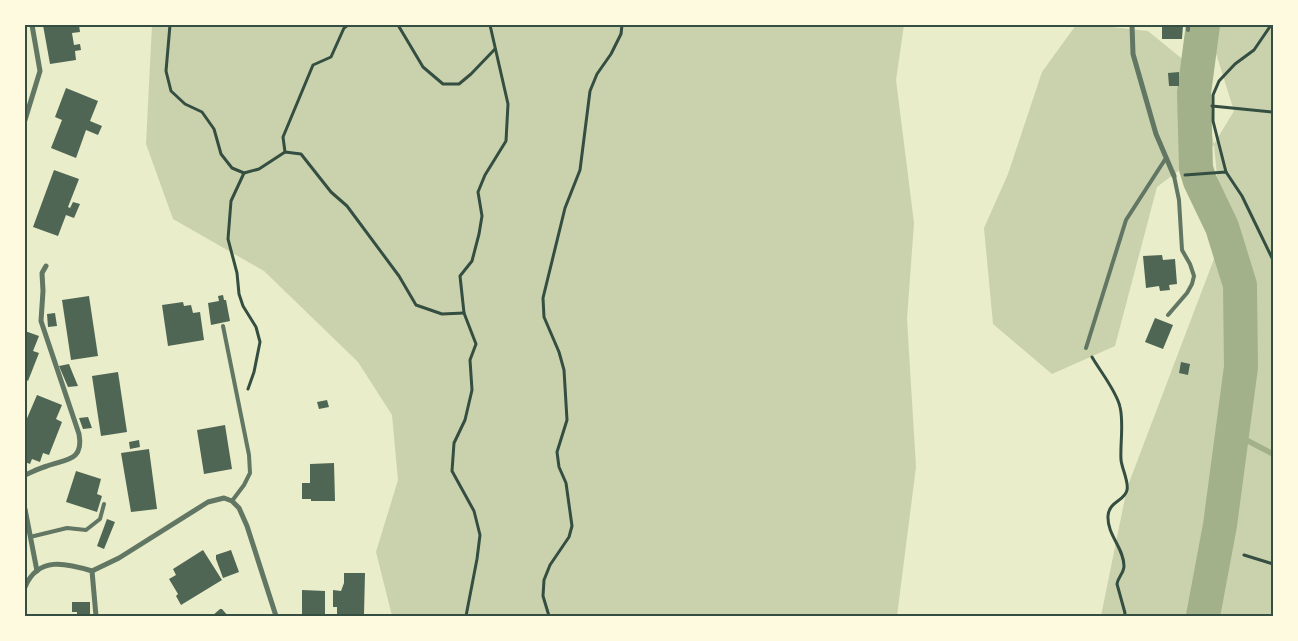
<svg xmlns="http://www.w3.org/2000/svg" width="1298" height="641" viewBox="0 0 1298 641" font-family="Barlow,sans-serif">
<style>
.green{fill:#cad2ad}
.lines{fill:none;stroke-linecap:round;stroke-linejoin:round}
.stream{stroke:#a3b18a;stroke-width:5.5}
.river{stroke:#a3b18a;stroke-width:34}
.building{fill:#4f6655}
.path{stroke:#344e41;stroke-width:3}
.service{stroke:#617663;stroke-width:4}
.minor{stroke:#617663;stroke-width:5}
.neatline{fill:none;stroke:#344e41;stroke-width:2}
</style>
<rect width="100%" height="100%" fill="#e9edc9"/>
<g class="green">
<path d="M152,25H904L896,80L914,223L907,319L916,467L897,616H392L376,552L398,480L392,415L358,362L264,271L173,219L146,144Z"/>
<path d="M1076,25H1093L1148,31L1197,71L1214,144L1234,111L1215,50L1194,25H1273V616H1101L1127,488L1217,251L1222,227L1214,145L1196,168H1182L1157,187L1115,346L1052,374L993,324L984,228L1008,174L1042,72Z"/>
</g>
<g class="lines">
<path class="stream" d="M1231,432L1273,454"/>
<path class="river" d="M1203,616L1220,525L1241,367L1240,285L1222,227L1200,181L1196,168L1194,93L1203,25"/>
</g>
<g class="building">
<path d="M43,25H79L80,32L72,33L74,45L80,44L81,50L75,51L76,60L50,64Z"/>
<path d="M1162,25H1183L1182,39H1162Z"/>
<path d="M1179,72V86H1169L1168,73Z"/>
<path d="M66,88L98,101L90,121L102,126L98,135L86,130L76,158L51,148L62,120L55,117Z"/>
<path d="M54,170L79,179L68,207L70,208L73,202L80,204L74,218L66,215L58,236L33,227Z"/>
<path d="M1162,255L1163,260L1175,259L1177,284L1169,285L1170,290L1160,291L1159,286L1146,288L1143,256Z"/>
<path d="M223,295L224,300H226L230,321L211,325L208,303L219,301L218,296Z"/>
<path d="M89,296L98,356L71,360L62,300Z"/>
<path d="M183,302L184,306L191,305L193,313L200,312L204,340L168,346L162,305Z"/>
<path d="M55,313L57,326L48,327L47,314Z"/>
<path d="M1155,318L1173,325L1163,349L1145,342Z"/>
<path d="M25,331L39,336L33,351L39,353L28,381L25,379Z"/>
<path d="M1181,362L1190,364L1188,375L1179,373Z"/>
<path d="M69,364L73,374L78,386L68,387L59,366Z"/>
<path d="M118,372L127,432L101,436L92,376Z"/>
<path d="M37,395L62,405L56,419L62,422L49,455L43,453L40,462L32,459L30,464L25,462V423Z"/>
<path d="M327,400L329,407L319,409L317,402Z"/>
<path d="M88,417L92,428L83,429L79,418Z"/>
<path d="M225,425L232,469L204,474L197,430Z"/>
<path d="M139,440L140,447L130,449L129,442Z"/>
<path d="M149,449L157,509L131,512L121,453Z"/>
<path d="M334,463L335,501H311V499H302V483H310V464Z"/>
<path d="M76,471L101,479L97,494L102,496L97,512L66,502Z"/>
<path d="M107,519L115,522L104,549L97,546Z"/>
<path d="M203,550L222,580L181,605L176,596L178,594L169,579L176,575L173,569Z"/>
<path d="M231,550L239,572L223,578L216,559V555Z"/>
<path d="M344,573H365L364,614L337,616V607H333V590L341,591L344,583Z"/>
<path d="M302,590L325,591V616H302Z"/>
<path d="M72,602H90V616H77V612H72Z"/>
<path d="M220,609H222L228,616H212Z"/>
</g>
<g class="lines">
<g class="path">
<path d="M170,25L166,71L171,91L185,104L202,112L214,129L221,154L232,168L244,173L259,169L285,152L301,154L331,192L347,206L399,276L416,305L442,314L464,313"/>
<path d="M398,25L423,67L443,84H459L471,74L495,49"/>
<path d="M1212,106L1273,112"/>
<path d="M285,152L283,137L313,65L331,57L344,28L348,25"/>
<path d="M1226,172L1213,121V95L1219,81L1235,64L1254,50L1271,25"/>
<path d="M244,173L231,201L228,239L237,273L239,294L243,306L256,327L260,342L254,372L248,389"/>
<path d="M1185,175L1226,172L1242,196L1273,260"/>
<path d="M1092,357C1100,371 1117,392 1120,407C1124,423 1120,443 1121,460C1122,469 1129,482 1127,490C1125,501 1109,501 1108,516C1107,535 1124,548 1124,566C1124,573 1118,577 1117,584L1125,613L1124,616"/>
<path d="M1244,555L1273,564"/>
<path d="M466,616L477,559L480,535L474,511L452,471L454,443L465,420L472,390L470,360L476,344L464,313L460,276L472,261L479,234L482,216L478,192L485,175L506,141L508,104L490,25"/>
<path d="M549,616L543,596L544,580L550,565L569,537L572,526L566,483L559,467L557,452L567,420L564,370L559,352L544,317L543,298L565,208L580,170L590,91L597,74L611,54L621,34L622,25"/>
</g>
<g class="service">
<path d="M1188,30V25"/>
<path d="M1168,315L1187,293L1192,284L1194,276L1190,264L1182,250L1179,200L1174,176"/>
<path d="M223,326L249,455L250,473L244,485L232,501"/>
<path d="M1086,348L1126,220L1166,158"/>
<path d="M30,537L67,528L86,530L100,519L104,504"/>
</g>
<g class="minor">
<path d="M1132,25L1133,54L1156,134L1174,176"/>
<path d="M25,120L40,71L32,25"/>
<path d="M25,475C32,472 40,468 47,466C66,459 84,461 79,434L41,321L43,291L42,273L46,266"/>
<path d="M25,509L37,571"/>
<path d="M92,571L119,558L208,502L224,498L232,501L239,508L247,526L276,616"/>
<path d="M25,587C38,556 66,563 92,571L96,616"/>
</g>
</g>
<rect width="1298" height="641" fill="none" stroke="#fefae0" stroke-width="52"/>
<rect x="26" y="26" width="1246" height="589" class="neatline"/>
</svg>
